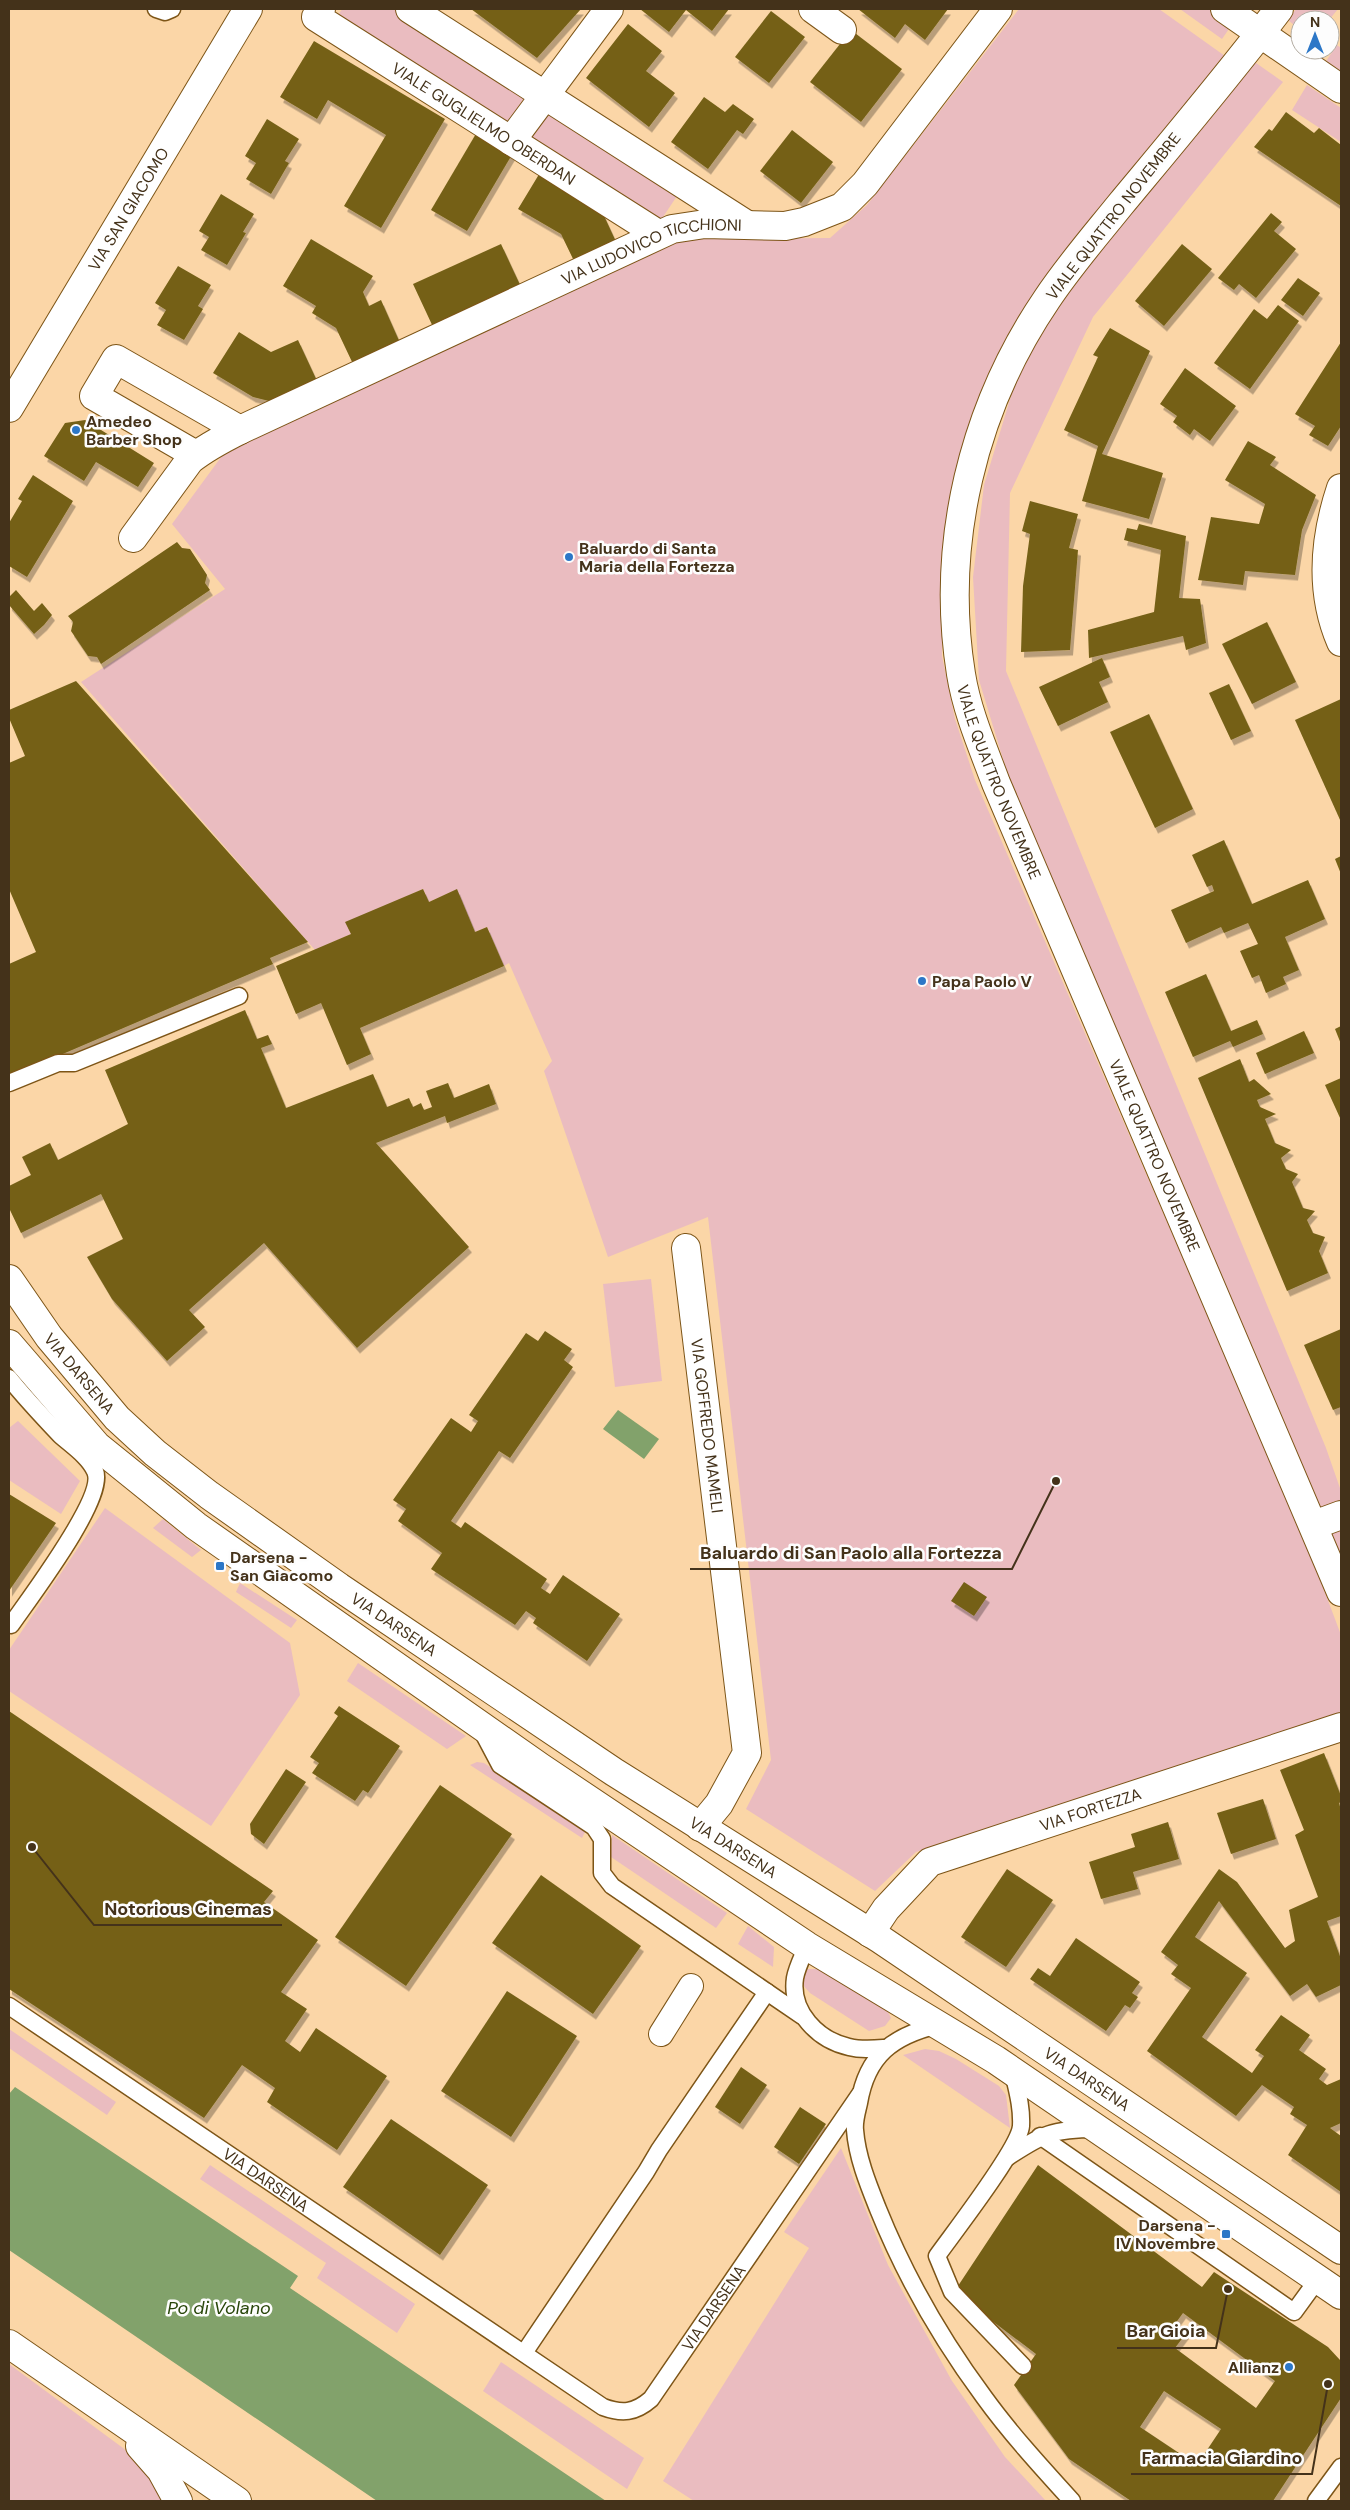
<svg xmlns="http://www.w3.org/2000/svg" width="1350" height="2510" viewBox="0 0 1350 2510" font-family="'DM Sans',sans-serif">
<style>
.green{fill:#eabcc0}
.water{fill:#82a26b}
.building{fill:#746118;fill-rule:evenodd;filter:url(#shadow)}
.lines{fill:none;stroke-linecap:round;stroke-linejoin:round}
.service-casing{stroke:#7d5517;stroke-width:19}
.pedestrian-casing{stroke:#7d5517;stroke-width:26}
.minor-casing{stroke:#7d5517;stroke-width:30}
.tertiary-casing{stroke:#7d5517;stroke-width:30}
.secondary-casing{stroke:#7d5517;stroke-width:30}
.service{stroke:#fff;stroke-width:16}
.pedestrian{stroke:#fff;stroke-width:24}
.minor{stroke:#fff;stroke-width:28}
.tertiary{stroke:#fff;stroke-width:28}
.secondary{stroke:#fff;stroke-width:28}
.poi-dot{fill:#2c77c7;stroke:#fdfdfd;stroke-width:2}
.labels{text-anchor:middle;stroke-width:5;stroke-linejoin:round;paint-order:stroke}
.street-label{font-size:16px;fill:#44321a;stroke:#fdfdfd}
.poi-label{font-size:16px;font-weight:bold;fill:#44321a;stroke:#fdfdfd;text-anchor:start}
.water-label{font-size:18px;font-style:italic;fill:#28460a;stroke:#fdfdfd}
.leader{fill:none;stroke:#44321a;stroke-width:2}
.callout-dot{fill:#44321a;stroke:#fdfdfd;stroke-width:2}
.callout-label{font-size:18px;text-anchor:middle;font-weight:bold;fill:#44321a;stroke:#fdfdfd;stroke-width:5;stroke-linejoin:round;paint-order:stroke}
</style>
<defs>
<filter id="shadow"><feDropShadow dx="3" dy="5.5" stdDeviation="0" flood-color="#0004"/></filter>
</defs>
<rect width="100%" height="100%" fill="#fbd6a7"/>
<g class="green">
<path d="M342,9H397L528,92L504,129L335,20Z"/>
<path d="M1019,9H1159L1225,56L1011,335L943,585L942,656L955,719L975,780L1306,1542L1341,1635V1718L916,1852L875,1891L746,1809L771,1760L708,1217L608,1257L544,1071L552,1061L509,963L504,966L487,927L475,932L456,890L429,902L423,889L346,923L351,934L315,950L81,682L225,589L172,524L230,445L669,239L830,238L867,205Z"/>
<path d="M1180,9H1213L1233,23L1222,39Z"/>
<path d="M1296,9H1338L1329,20H1300V30L1288,20Z"/>
<path d="M1337,45L1341,48V84L1320,70Z"/>
<path d="M1249,58L1283,82L1093,317L1010,493L1006,671L1326,1448L1341,1491V1507L1320,1515L1009,779L979,680L973,577L984,485L1018,373L1071,282Z"/>
<path d="M1307,85L1341,108V142L1292,110Z"/>
<path d="M549,106L681,190L659,223L528,140Z"/>
<path d="M651,1279L662,1381L615,1387L603,1284Z"/>
<path d="M18,1421L80,1481L61,1514L9,1480V1428Z"/>
<path d="M105,1508L290,1643L300,1695L211,1826L9,1691V1650Z"/>
<path d="M163,1519L201,1550L192,1557L153,1528Z"/>
<path d="M1341,1524V1563L1327,1531Z"/>
<path d="M240,1583L297,1620L291,1628L236,1592Z"/>
<path d="M358,1663L466,1736L447,1749L347,1681Z"/>
<path d="M477,1762L484,1763L586,1830L582,1838L470,1765Z"/>
<path d="M612,1835L727,1913L716,1928L611,1857Z"/>
<path d="M748,1926L774,1947L773,1967L738,1944Z"/>
<path d="M806,1969H817L887,2010L891,2018L885,2026L869,2031L810,1993L802,1984Z"/>
<path d="M9,2029L116,2102L107,2115L9,2048Z"/>
<path d="M925,2049L939,2051L956,2059L999,2086L1006,2095L1010,2128L903,2055Z"/>
<path d="M841,2148L888,2265L952,2381L1005,2457L1046,2501H694L663,2481L809,2248L784,2232Z"/>
<path d="M210,2165L415,2304L397,2333L317,2278L326,2263L200,2179Z"/>
<path d="M501,2362L644,2458L627,2489L483,2391Z"/>
<path d="M9,2364L123,2448L147,2471L164,2501H9Z"/>
</g>
<g class="water">
<path d="M618,1410L659,1439L644,1459L603,1429Z"/>
<path d="M15,2087L298,2276L290,2288L606,2501H377L9,2250V2094Z"/>
</g>
<g class="building">
<path d="M471,9H581L537,58Z"/>
<path d="M640,9H729L712,31L686,10L669,32Z"/>
<path d="M858,9H948L925,40L905,24L895,38Z"/>
<path d="M771,11L805,37L769,83L735,57Z"/>
<path d="M628,24L662,51L646,71L675,93L649,127L586,78Z"/>
<path d="M851,30L902,69L861,122L810,82Z"/>
<path d="M314,41L445,119L381,228L344,206L386,135L328,100L317,119L280,97Z"/>
<path d="M704,97L725,112L733,104L754,119L743,134L737,130L708,169L671,142Z"/>
<path d="M1286,112L1314,133L1319,128L1341,145V206L1254,147L1269,129L1272,131Z"/>
<path d="M267,119L299,139L285,161L289,163L271,194L246,179L256,163L245,156Z"/>
<path d="M792,130L833,162L801,203L760,171Z"/>
<path d="M477,132L513,153L467,231L431,210Z"/>
<path d="M541,171L599,205L618,246L576,265L561,234L518,209Z"/>
<path d="M221,194L254,214L243,232L246,233L227,265L201,250L209,237L199,231Z"/>
<path d="M1271,213L1282,222L1274,231L1296,249L1256,298L1239,284L1234,290L1218,278Z"/>
<path d="M311,239L373,276L363,292L369,306L381,300L401,345L354,366L336,328L312,313L316,306L283,286Z"/>
<path d="M501,244L522,289L434,329L413,284Z"/>
<path d="M1182,244L1212,269L1164,326L1135,301Z"/>
<path d="M178,266L211,285L198,306L203,309L184,340L157,325L166,310L155,303Z"/>
<path d="M1298,278L1320,293L1303,316L1281,300Z"/>
<path d="M1278,305L1299,321L1250,389L1214,363L1254,309L1267,319Z"/>
<path d="M1110,328L1150,351L1102,454L1163,473L1149,519L1082,501L1098,446L1064,430L1098,357L1093,355Z"/>
<path d="M239,332L271,352L298,340L318,383L277,403L253,397L213,373Z"/>
<path d="M1341,342V426L1328,446L1309,435L1315,426L1295,414Z"/>
<path d="M1185,368L1236,406L1210,441L1194,429L1190,435L1173,422L1177,416L1160,404Z"/>
<path d="M85,420L154,463L138,487L96,462L84,481L44,456L65,423Z"/>
<path d="M1248,441L1276,457L1270,465L1316,495L1302,530L1295,575L1245,571L1243,585L1198,580L1211,517L1259,524L1265,504L1225,480Z"/>
<path d="M33,475L73,501L27,577L9,566V523L22,501L18,499Z"/>
<path d="M1030,501L1078,514L1069,548L1078,550L1070,650L1021,652L1023,586L1030,534L1022,531Z"/>
<path d="M1139,524L1186,536L1179,598L1200,599L1206,643L1186,650L1183,636L1089,658L1088,630L1154,612L1161,550L1124,540L1127,528L1137,530Z"/>
<path d="M177,542L182,548L190,549L207,575L205,583L210,590L101,664L97,657L88,656L71,631L73,622L68,616Z"/>
<path d="M16,590L34,611L42,603L52,615L44,625L34,634L9,605V597Z"/>
<path d="M1267,622L1296,682L1252,704L1222,644Z"/>
<path d="M1102,658L1110,677L1099,682L1108,702L1058,726L1039,687Z"/>
<path d="M76,681L308,942L270,958L273,964L9,1077V964L36,952L9,889V763L25,756L9,718V710Z"/>
<path d="M1229,684L1251,731L1231,740L1209,693Z"/>
<path d="M1341,699V822L1295,720Z"/>
<path d="M1149,714L1193,809L1155,828L1110,732Z"/>
<path d="M1224,840L1252,904L1308,880L1325,919L1285,937L1299,970L1283,977L1286,984L1266,993L1259,975L1252,978L1240,951L1258,944L1248,923L1224,933L1221,927L1186,943L1171,910L1214,891L1212,885L1207,887L1192,855Z"/>
<path d="M1341,856V874L1335,859Z"/>
<path d="M423,889L429,902L457,889L475,932L487,927L504,966L360,1028L371,1054L347,1065L321,1003L296,1014L276,966L351,934L345,922Z"/>
<path d="M1206,974L1231,1031L1257,1020L1263,1034L1233,1047L1230,1041L1193,1057L1165,992Z"/>
<path d="M245,1010L257,1039L268,1035L272,1044L261,1048L286,1108L373,1074L387,1107L409,1098L413,1107L421,1103L424,1110L432,1107L426,1091L448,1083L454,1098L489,1084L496,1104L447,1123L445,1116L376,1143L469,1247L357,1348L264,1243L189,1310L205,1327L167,1361L112,1299L87,1257L123,1239L101,1194L21,1233L9,1208V1186L31,1175L22,1157L50,1143L58,1160L128,1124L105,1070Z"/>
<path d="M1341,1026V1044L1335,1029Z"/>
<path d="M1304,1031L1314,1053L1265,1074L1256,1053Z"/>
<path d="M1240,1059L1249,1082L1254,1079L1271,1094L1257,1100L1260,1107L1276,1114L1265,1119L1275,1143L1291,1150L1281,1158L1286,1169L1298,1174L1292,1182L1303,1208L1315,1211L1307,1220L1313,1233L1325,1237L1319,1251L1328,1273L1287,1291L1198,1078Z"/>
<path d="M1341,1078V1120L1325,1085Z"/>
<path d="M1341,1329V1407L1333,1410L1304,1345Z"/>
<path d="M545,1331L572,1349L564,1360L573,1367L510,1458L499,1451L451,1521L461,1528L465,1522L547,1579L541,1588L550,1594L563,1575L620,1614L587,1661L533,1623L536,1618L526,1611L515,1625L431,1569L442,1553L398,1521L406,1509L393,1500L451,1418L471,1432L478,1421L469,1415L526,1333L538,1341Z"/>
<path d="M9,1494L56,1523L9,1591Z"/>
<path d="M964,1582L987,1597L974,1616L951,1601Z"/>
<path d="M339,1706L400,1746L368,1793L363,1790L355,1801L312,1773L319,1763L310,1757L338,1716L334,1713Z"/>
<path d="M9,1711L273,1891L264,1902L318,1940L281,1992L307,2009L285,2041L300,2052L316,2028L387,2076L337,2150L267,2102L275,2088L242,2065L204,2118L9,1989Z"/>
<path d="M1324,1753L1341,1796V1802L1339,1803L1341,1810V1916L1327,1921L1341,1959V1985L1316,1997L1307,1984L1290,1996L1219,1901L1195,1937L1247,1973L1202,2037L1252,2073L1264,2056L1255,2050L1281,2015L1310,2035L1299,2050L1326,2069L1319,2079L1327,2085L1341,2079V2123L1330,2128L1341,2136V2192L1288,2155L1307,2125L1290,2114L1294,2107L1262,2085L1236,2116L1147,2051L1191,1988L1171,1974L1178,1965L1161,1952L1219,1869L1237,1882L1285,1948L1295,1941L1289,1910L1318,1897L1295,1835L1304,1830L1280,1770Z"/>
<path d="M286,1769L306,1782L264,1844L251,1834L250,1824Z"/>
<path d="M440,1785L512,1834L406,1986L335,1937Z"/>
<path d="M1263,1799L1276,1839L1231,1854L1217,1813Z"/>
<path d="M1168,1822L1179,1859L1133,1872L1138,1889L1101,1899L1089,1862L1135,1847L1131,1834Z"/>
<path d="M1007,1869L1053,1900L1006,1967L961,1937Z"/>
<path d="M541,1875L641,1946L593,2014L492,1943Z"/>
<path d="M1076,1938L1140,1982L1132,1993L1138,1997L1130,2008L1125,2005L1106,2031L1030,1979L1038,1968L1050,1976Z"/>
<path d="M507,1991L577,2036L511,2137L441,2091Z"/>
<path d="M741,2067L767,2085L740,2124L715,2107Z"/>
<path d="M800,2107L826,2124L799,2164L774,2147Z"/>
<path d="M391,2119L488,2185L440,2255L343,2187Z"/>
<path d="M1038,2165L1202,2287L1214,2272L1328,2347L1340,2360L1341,2398L1273,2501H1131L1069,2459L1014,2385L1036,2354L954,2292ZM1183,2313L1275,2381L1256,2408L1175,2348L1187,2332L1175,2324ZM1164,2391L1221,2429L1197,2465L1140,2427Z"/>
</g>
<g class="lines">
<defs>
<g id="service">
<path d="M156,9L165,12L172,9"/>
<path d="M9,1083L58,1063H74L239,996"/>
<path d="M9,1378C25,1398 42,1416 60,1435C71,1445 88,1456 95,1471C107,1497 28,1600 11,1625"/>
<path d="M482,1731L500,1765L594,1827L602,1839V1873L612,1886L802,2016"/>
<path d="M807,1946C803,1956 797,1967 795,1978C790,2012 818,2040 849,2047C861,2050 872,2049 884,2048"/>
<path id="s1" d="M9,2006L603,2407C622,2414 635,2413 651,2399L860,2094"/>
<path d="M938,2025C893,2036 867,2055 859,2103C857,2112 854,2121 855,2130C857,2157 868,2184 878,2209C905,2276 941,2339 984,2397C1010,2433 1042,2468 1072,2501"/>
<path d="M1013,2072C1017,2090 1022,2107 1021,2126C1019,2149 954,2232 937,2256L952,2292L1023,2366"/>
<path d="M1040,2136L1294,2312L1318,2279"/>
<path d="M1008,2157C1043,2134 1052,2129 1096,2129"/>
<path d="M524,2353L646,2172L659,2150L767,1992"/>
<path d="M1316,2501L1341,2467"/>
</g>
<path id="pedestrian" d="M661,2034L691,1986"/>
<g id="minor">
<path id="s2" d="M321,9L316,17L658,234"/>
<path d="M410,9L744,223"/>
<path d="M813,9L842,30"/>
<path d="M1225,9L1341,89"/>
<path id="s3" d="M1279,9C1228,76 1174,140 1120,205C1095,236 1069,266 1047,299C973,408 940,543 961,674C967,712 983,748 996,783L1341,1592"/>
<path d="M511,141L609,9"/>
<path id="s4" d="M240,430L672,229L705,224L785,226L804,222L842,207L865,184L998,9"/>
<path d="M1341,488C1324,539 1319,591 1341,642"/>
<path d="M133,538L190,460C205,448 222,439 240,430L116,359L94,396L196,455"/>
<path id="s5" d="M686,1248L747,1753L719,1804L700,1827"/>
<path d="M1314,1525L1341,1515"/>
<path id="s6" d="M870,1933L886,1909L930,1862L1341,1727"/>
<path d="M9,2344L237,2501"/>
<path d="M140,2446L161,2470L178,2501"/>
</g>
<g id="tertiary">
<path id="s7" d="M9,408L248,9"/>
</g>
<g id="secondary">
<path id="s8" d="M9,1279L49,1337L117,1418L155,1453L209,1495L339,1587L614,1772L880,1939L1341,2250"/>
<path d="M9,1344L97,1446L196,1526L540,1767L807,1946L996,2060L1341,2295"/>
</g>
</defs>
<use href="#service" class="service-casing"/>
<use href="#pedestrian" class="pedestrian-casing"/>
<use href="#minor" class="minor-casing"/>
<use href="#tertiary" class="tertiary-casing"/>
<use href="#secondary" class="secondary-casing"/>
<use href="#service" class="service"/>
<use href="#pedestrian" class="pedestrian"/>
<use href="#minor" class="minor"/>
<use href="#tertiary" class="tertiary"/>
<use href="#secondary" class="secondary"/>
</g>
<g class="poi-dot">
<circle cx="76" cy="430" r="5"/>
<circle cx="569" cy="557" r="5"/>
<circle cx="922" cy="981" r="5"/>
<rect x="215" y="1561" width="10" height="10" rx="2.5"/>
<rect x="1221" y="2229" width="10" height="10" rx="2.5"/>
<circle cx="1289" cy="2367" r="5"/>
</g>
<g class="labels">
<g class="street-label">
<text dy="6" stroke="none"><textPath href="#s2" startOffset="208">VIALE GUGLIELMO OBERDAN</textPath></text>
<text dy="6" stroke="none"><textPath href="#s7" startOffset="232">VIA SAN GIACOMO</textPath></text>
<text transform="translate(1113 216) rotate(-52)" y="6">VIALE QUATTRO NOVEMBRE</text>
<text dy="6" stroke="none"><textPath href="#s4" startOffset="451">VIA LUDOVICO TICCHIONI</textPath></text>
<text dy="6" stroke="none"><textPath href="#s3" startOffset="880">VIALE QUATTRO NOVEMBRE</textPath></text>
<text dy="6" stroke="none"><textPath href="#s3" startOffset="1285">VIALE QUATTRO NOVEMBRE</textPath></text>
<text dy="6" stroke="none"><textPath href="#s8" startOffset="118">VIA DARSENA</textPath></text>
<text dy="6" stroke="none"><textPath href="#s5" startOffset="179">VIA GOFFREDO MAMELI</textPath></text>
<text dy="6" stroke="none"><textPath href="#s8" startOffset="522">VIA DARSENA</textPath></text>
<text dy="6" stroke="none"><textPath href="#s6" startOffset="262">VIA FORTEZZA</textPath></text>
<text dy="6" stroke="none"><textPath href="#s8" startOffset="928">VIA DARSENA</textPath></text>
<text dy="6" stroke="none"><textPath href="#s8" startOffset="1351">VIA DARSENA</textPath></text>
<text dy="6" stroke="none"><textPath href="#s1" startOffset="310">VIA DARSENA</textPath></text>
<text dy="6" stroke="none"><textPath href="#s1" startOffset="879">VIA DARSENA</textPath></text>
</g>
<g class="poi-label">
<text x="86" y="427">Amedeo<tspan x="86" dy="18">Barber Shop</tspan></text>
<text x="579" y="554">Baluardo di Santa<tspan x="579" dy="18">Maria della Fortezza</tspan></text>
<text x="932" y="987">Papa Paolo V</text>
<text x="230" y="1563">Darsena -<tspan x="230" dy="18">San Giacomo</tspan></text>
<text x="1216" y="2231" text-anchor="end">Darsena -<tspan x="1216" dy="18">IV Novembre</tspan></text>
<text x="1279" y="2373" text-anchor="end">Allianz</text>
</g>
<g class="water-label">
<text x="219" y="2314">Po di Volano</text>
</g>
</g>
<path class="leader" d="M1056 1481L1012 1569H690M32 1847L94 1925H282M1228 2289L1216 2348H1117M1328 2384L1312 2474H1131"/>
<g class="callout-dot">
<circle cx="1056" cy="1481" r="5"/>
<circle cx="32" cy="1847" r="5"/>
<circle cx="1228" cy="2289" r="5"/>
<circle cx="1328" cy="2384" r="5"/>
</g>
<g class="callout-label">
<text x="851" y="1559">Baluardo di San Paolo alla Fortezza</text>
<text x="188" y="1915">Notorious Cinemas</text>
<text x="1166" y="2337">Bar Gioia</text>
<text x="1222" y="2464">Farmacia Giardino</text>
</g>
<rect width="1350" height="2510" fill="none" stroke="#44321a" stroke-width="20"/>
<g transform="translate(1315 35)"><circle r="24" fill="#fdfdfd" stroke="#b3aca2"/>
<path d="M0-4L9 19L0 12L-9 19Z" fill="#2c77c7"/>
<text y="-8" font-size="14" font-weight="bold" text-anchor="middle" fill="#44321a">N</text>
</g>
</svg>
